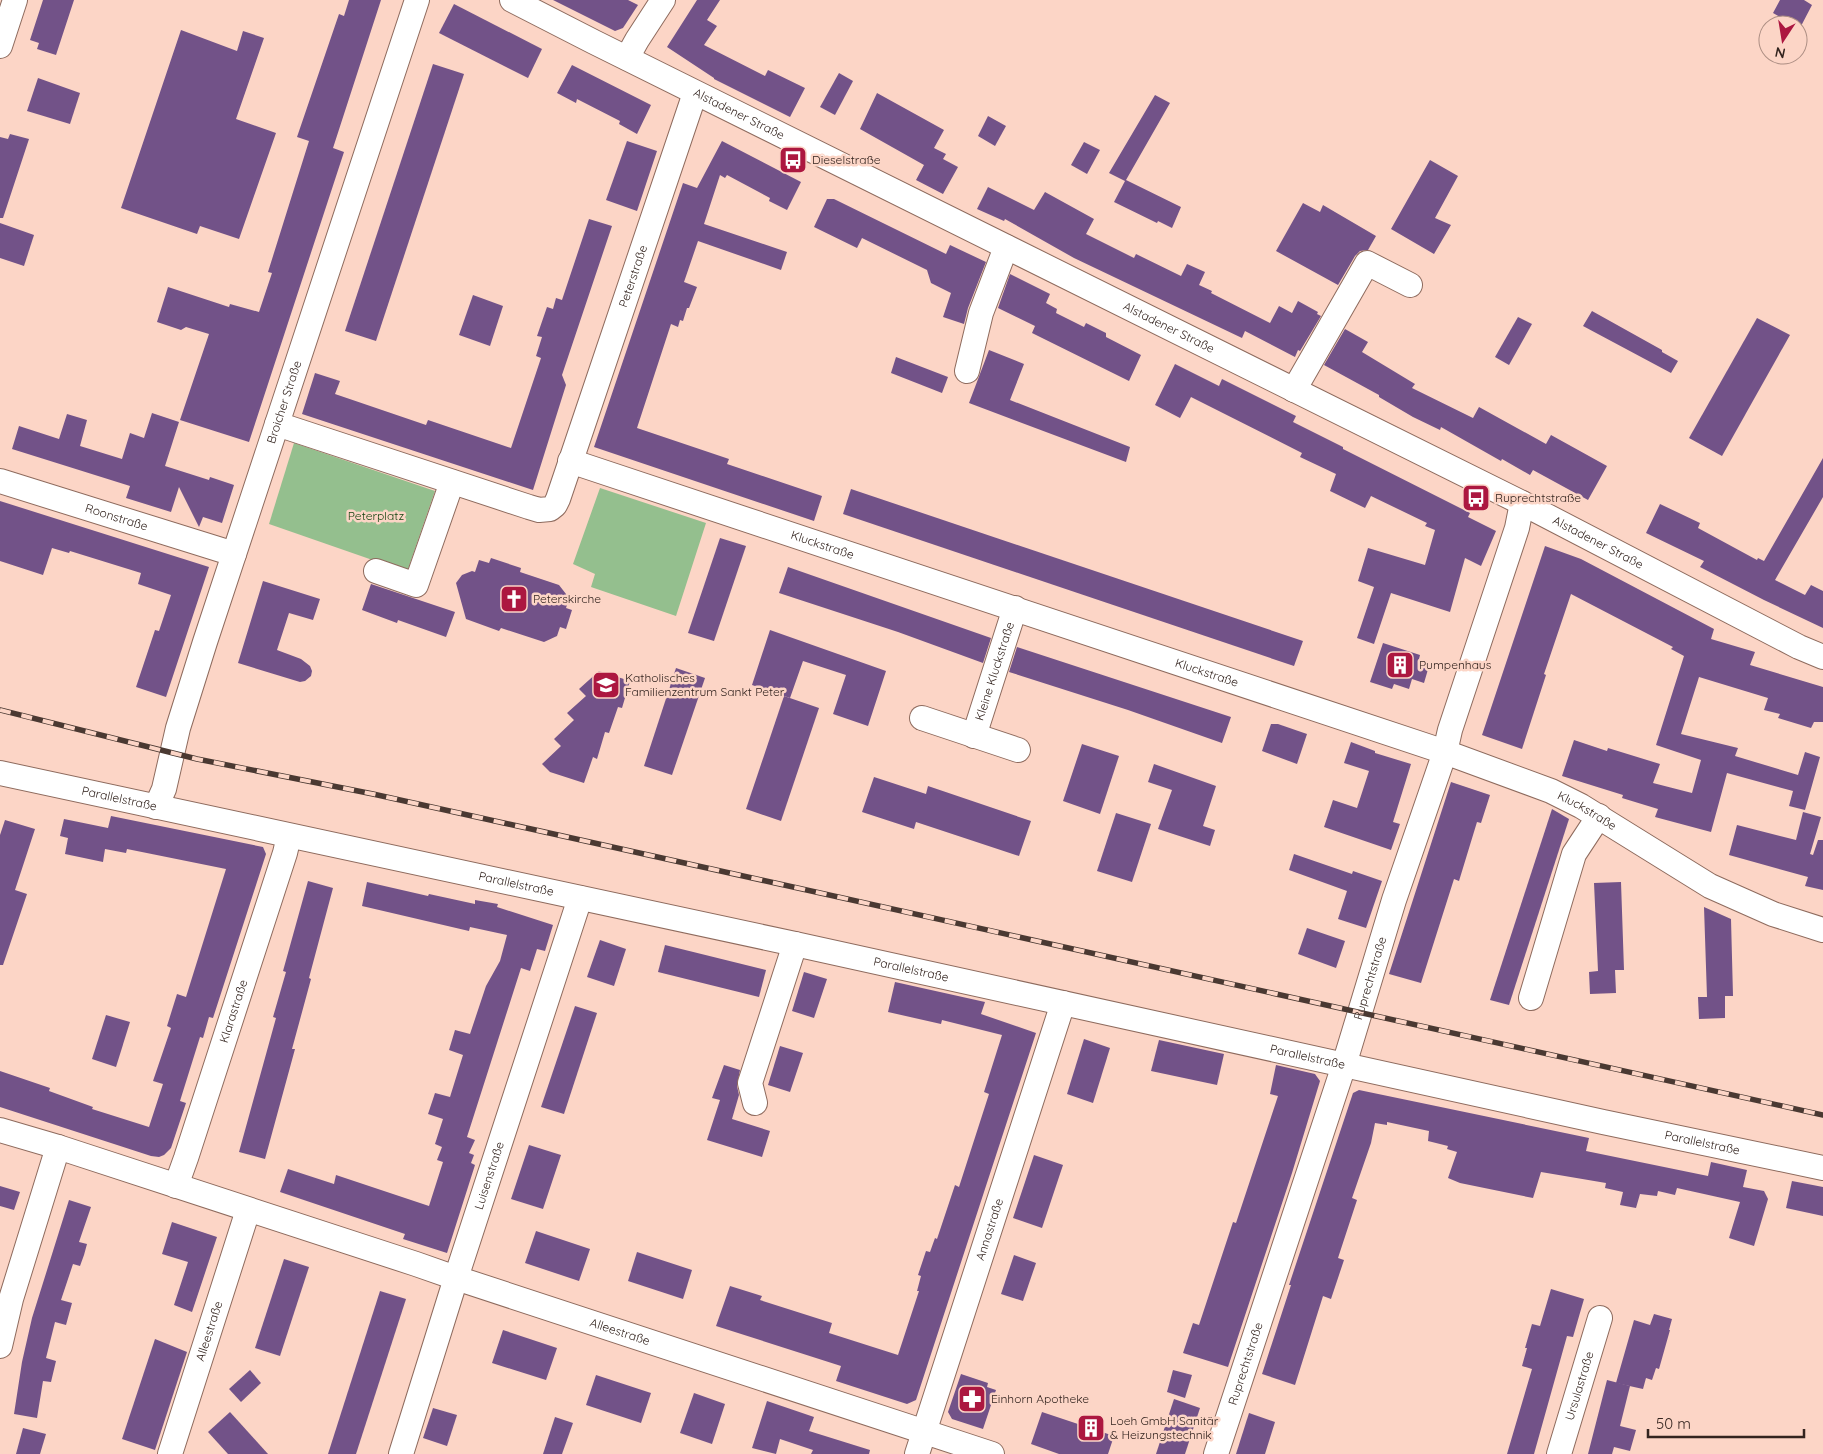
<svg xmlns="http://www.w3.org/2000/svg" width="1823" height="1454" viewBox="0 0 1823 1454" font-family="Quicksand,sans-serif">
<style>
.green{fill:#94bf8e}
.building{fill:#725288}
.lines{fill:none;stroke-linecap:round;stroke-linejoin:round}
.minor-casing{stroke:#8e6b5e;stroke-width:26}
.minor{stroke:#fff;stroke-width:24}
.rail-casing{stroke:#4a3932;stroke-width:5.5}
.rail{stroke:#fcd5c6;stroke-width:4;stroke-dasharray:11;stroke-linecap:butt}
.labels{text-anchor:middle;stroke-width:5;stroke-linejoin:round;paint-order:stroke}
.street-label{font-size:12px;fill:#33241f;stroke:#fcd5c6}
.poi-label{font-size:12px;fill:#33241f;stroke:#fcd5c6;text-anchor:start}
.park-label{font-size:12px;fill:#154511;stroke:#fcd5c6}
</style>
<rect width="100%" height="100%" fill="#fcd5c6"/>
<g class="green">
<path d="M294,443L435,491L407,572L269,524Z"/>
<path d="M600,488L706,523L676,616L591,587L595,574L573,564Z"/>
</g>
<g class="building">
<path d="M43,0H74L56,55L37,49L39,43L30,40Z"/>
<path d="M349,0H381L333,148L344,152L249,442L180,420L209,334L186,327L181,330L157,322L168,287L229,307L230,304L259,312L272,273L268,272L309,141L297,137L339,14L344,16Z"/>
<path d="M553,0H628L638,5L623,28L615,31Z"/>
<path d="M697,0H720L707,20L717,26L704,45L765,76L768,70L805,88L790,117L714,79V78L667,47Z"/>
<path d="M1780,0H1804L1812,5L1800,28L1798,25H1794L1773,13Z"/>
<path d="M454,4L542,49L528,78L439,33Z"/>
<path d="M181,30L237,51L243,31L264,38L236,119L276,133L239,239L200,226L197,234L121,208Z"/>
<path d="M433,64L464,74L376,341L345,331Z"/>
<path d="M572,65L651,105L637,134L619,124L620,121L577,99L576,103L557,93Z"/>
<path d="M839,73L853,81L835,115L820,107Z"/>
<path d="M38,78L80,93L70,124L27,111Z"/>
<path d="M877,93L944,130L934,148L946,154L943,159L958,167L943,194L916,180L924,165L860,129Z"/>
<path d="M1155,95L1170,103L1126,180L1181,207L1172,228L1158,221L1157,223L1114,202L1125,181L1109,173Z"/>
<path d="M988,116L1006,126L995,146L978,136Z"/>
<path d="M10,134L29,139L3,218H0V137L8,139Z"/>
<path d="M627,141L657,151L637,211L606,200Z"/>
<path d="M722,141L801,182L787,210L769,201L770,198L727,175L725,178L720,175L704,224L787,252L781,270L698,241L684,282L697,287L689,308H687L683,321L680,320L678,327L671,324L637,428L729,459L727,464L822,496L814,521L594,447L683,183L697,188Z"/>
<path d="M1084,142L1100,150L1087,174L1071,165Z"/>
<path d="M1430,160L1458,176L1435,218L1451,225L1434,254L1391,229Z"/>
<path d="M988,187L1034,210L1045,192L1094,219L1086,234L1134,258L1136,254L1181,276L1187,264L1205,272L1199,285L1212,291L1211,293L1270,323L1279,306L1292,313L1298,301L1318,312L1317,314L1321,316L1300,351L1298,350L1295,357L1245,331L1242,338L1074,258L1005,219L1004,221L977,209Z"/>
<path d="M827,199H834L946,254L950,245L986,262L968,308L964,324L943,317L951,293L931,283L927,270L862,238L857,248L814,227Z"/>
<path d="M1303,203L1320,212L1323,205L1376,236L1368,250L1360,251L1355,256L1338,285L1276,251Z"/>
<path d="M589,219L612,226L562,375L566,385L533,490L302,414L315,373L340,381L335,394L426,425L428,420L511,448L541,358L536,356L542,337L537,336L547,307L553,309L556,298L562,300Z"/>
<path d="M0,223L34,235L24,266L0,258Z"/>
<path d="M1010,274L1050,294L1046,303L1057,309L1056,313L1084,327L1086,323L1106,333V337L1141,355L1129,381L1032,333L1035,326L998,308Z"/>
<path d="M473,295L503,306L490,346L459,335Z"/>
<path d="M1592,311L1662,350V352L1678,361L1671,373L1583,326Z"/>
<path d="M1518,317L1532,324L1509,365L1495,357Z"/>
<path d="M1757,318L1790,335L1722,456L1689,438Z"/>
<path d="M1345,329L1368,342L1362,352L1415,384L1412,388L1473,418L1479,407L1546,444L1551,435L1607,466L1588,500L1533,470L1530,475L1502,459L1501,461L1441,427L1440,430L1413,417L1379,397V395L1324,365Z"/>
<path d="M989,350L1024,364L1010,400L1130,447L1126,462L969,403Z"/>
<path d="M896,357L948,377L942,393L891,373Z"/>
<path d="M1175,364L1219,386L1222,379L1296,416L1293,422L1343,447V449L1470,513L1468,517L1496,531L1481,566L1465,558L1450,612L1391,593L1374,644L1357,638L1374,587L1358,581L1368,548L1425,565L1435,530L1425,526L1427,523L1371,496L1365,508L1330,491L1336,474L1300,457L1302,453L1191,397L1180,418L1155,405Z"/>
<path d="M152,413L179,422L165,466L209,480L210,477L234,485L222,523L203,517L199,527L179,487L171,512L126,498L130,486L12,449L19,426L59,439L67,414L87,420L80,446L122,459L130,433L144,438Z"/>
<path d="M1823,458V497L1775,580L1805,595L1811,585L1823,591V628L1764,600L1700,567L1704,561L1646,533L1660,504L1700,523L1698,528L1757,560L1758,558L1764,561Z"/>
<path d="M851,489L1303,641L1294,666L843,514Z"/>
<path d="M0,501L209,567L166,697L136,687L155,630L159,631L171,595L138,584L141,573L70,551L69,553L52,548L43,575L0,561Z"/>
<path d="M720,538L746,546L714,641L688,633Z"/>
<path d="M1545,546L1581,559L1714,629L1711,639L1755,652L1750,665L1823,687V722H1814L1811,728L1778,718L1780,714L1764,710L1768,698L1699,677L1681,734L1738,748L1735,756L1798,775L1805,752L1820,757L1805,810L1789,806L1793,791L1727,773L1711,832L1655,817L1658,809L1622,798L1623,795L1562,776L1574,740L1607,751L1608,748L1660,764L1653,783L1692,793L1701,760L1656,745L1684,656L1671,649L1673,647L1571,594L1544,674L1546,675L1522,749L1482,735Z"/>
<path d="M491,558L521,568L520,572L559,585L566,594L568,602L566,608L572,610L566,629L560,627L557,636L544,642L501,628L499,631L466,619L456,583L462,575L472,571L475,572L479,560L489,563Z"/>
<path d="M788,567L991,638L983,663L898,632L779,593Z"/>
<path d="M263,581L320,599L313,620L289,613L277,650L301,659L310,666L312,671L311,676L305,681L300,682L238,663Z"/>
<path d="M371,584L455,612L446,637L398,620L397,623L362,610Z"/>
<path d="M770,630L886,671L868,726L833,714L846,675L803,661L790,698L752,685Z"/>
<path d="M1383,643L1420,655L1418,663L1429,666L1424,683L1412,679L1409,689L1394,684L1392,689L1370,682Z"/>
<path d="M1017,647L1231,717L1222,743L1128,710L1009,672Z"/>
<path d="M676,668L705,678L672,775L644,766Z"/>
<path d="M599,671L630,681L622,708L618,707L609,733L605,732L597,759L593,757L584,783L550,772L542,764L561,746L554,739L574,720L567,713L586,696L579,689Z"/>
<path d="M784,696L819,708L781,821L746,809Z"/>
<path d="M1271,724H1278L1307,734L1297,764L1262,751Z"/>
<path d="M1351,742L1375,751V753L1411,764L1393,822L1400,824L1391,850L1324,827L1333,800L1357,808L1369,771L1344,763Z"/>
<path d="M1082,744L1119,756L1100,814L1063,801Z"/>
<path d="M1154,764L1216,786L1203,826L1215,830L1210,846L1158,829L1172,790L1148,782Z"/>
<path d="M874,777L926,794L928,786L1031,821L1019,856L916,822L914,829L862,812Z"/>
<path d="M1451,782L1490,795L1481,823L1477,822L1459,881L1454,879L1421,983L1389,974Z"/>
<path d="M1552,809L1569,819L1509,1005L1490,1000Z"/>
<path d="M1803,812L1821,817L1810,854L1813,855L1818,840H1823V890L1805,886L1808,877L1729,855L1737,825L1796,840Z"/>
<path d="M1116,813L1151,824L1132,882L1097,871Z"/>
<path d="M111,816L263,847L266,854L213,1018L209,1017L203,1038L200,1037L180,1101L186,1103L171,1148L164,1155L159,1157L151,1156L0,1107V1071L50,1088L49,1091L93,1107L92,1109L149,1127L163,1084L153,1081L171,1028L167,1026L177,994L186,997L226,869L127,849L126,853L105,849L103,862L65,854L68,838L60,836L64,819L108,828Z"/>
<path d="M5,820L35,829L15,890L27,894L3,965H0V835Z"/>
<path d="M1294,854L1352,874L1353,871L1382,881L1366,928L1338,919L1347,891L1289,870Z"/>
<path d="M308,881L333,888L309,978L311,979L292,1049H295L265,1159L239,1152L276,1018L273,1017L286,972L283,971Z"/>
<path d="M367,882L428,896L429,894L475,904V900L498,904L497,907L553,925L545,951L537,949L530,971L521,968L467,1137L475,1140L469,1153L474,1155L471,1163L475,1165L447,1253L403,1239L405,1234L280,1192L288,1169L334,1184L336,1175L429,1206L443,1162L437,1160L442,1147L435,1144L443,1119L428,1114L435,1093L450,1097L463,1055L449,1050L455,1030L470,1034L486,986L500,961L507,935L470,927L469,931L362,906Z"/>
<path d="M1621,882L1624,970H1615L1616,993L1590,994L1589,972L1598,971L1594,883Z"/>
<path d="M1704,907L1731,919L1733,996H1725V1018L1699,1019L1698,997H1707Z"/>
<path d="M1307,928L1345,941L1336,968L1298,954Z"/>
<path d="M600,940L626,949L614,986L587,977Z"/>
<path d="M665,945L766,970L759,997L658,972Z"/>
<path d="M804,972L827,979L814,1018L792,1011Z"/>
<path d="M895,982L985,1002L981,1014L1036,1033L916,1400L907,1404L836,1381L841,1366L716,1326L730,1286L762,1296L760,1300L832,1323L829,1333L898,1355L919,1291H917L921,1276L918,1275L926,1251L930,1252L935,1238L937,1239L955,1185L959,1187L989,1094L984,1092L1002,1035L942,1020L941,1024L888,1012Z"/>
<path d="M575,1006L597,1013L564,1114L541,1107Z"/>
<path d="M106,1015L130,1022L116,1067L92,1059Z"/>
<path d="M1084,1039L1110,1048L1093,1103L1067,1094Z"/>
<path d="M1159,1040L1224,1054L1217,1085L1151,1071Z"/>
<path d="M780,1046L803,1053L790,1092L768,1085Z"/>
<path d="M724,1065L740,1070L737,1086L739,1095L732,1119L770,1131L762,1157L707,1140L720,1100L712,1098Z"/>
<path d="M1276,1065L1315,1074L1320,1081L1292,1173L1228,1367L1183,1353L1193,1323L1199,1325L1233,1222L1236,1223L1278,1096L1270,1094Z"/>
<path d="M1359,1090L1589,1138L1586,1151L1708,1176L1711,1162L1747,1170L1743,1187L1764,1191L1768,1199L1754,1246L1729,1238L1740,1202L1677,1188L1675,1195L1658,1191L1657,1196L1640,1194L1636,1208L1620,1205L1623,1192L1605,1188L1606,1183L1541,1172L1533,1198L1460,1183L1448,1178L1457,1152L1447,1149L1448,1146L1428,1141L1429,1131L1387,1122V1125L1375,1123L1371,1143L1352,1198L1357,1200L1338,1258L1344,1260L1331,1299L1323,1296L1295,1385L1262,1374L1291,1285H1289L1353,1093Z"/>
<path d="M529,1145L561,1155L543,1209L511,1199Z"/>
<path d="M1034,1155L1063,1165L1042,1228L1013,1218Z"/>
<path d="M1792,1181L1823,1187V1216L1786,1208Z"/>
<path d="M0,1186L20,1192L14,1210L0,1206Z"/>
<path d="M69,1200L91,1207L79,1242L87,1244L84,1255L80,1266L73,1264L61,1300L72,1303L66,1325L55,1322L46,1358L56,1361L51,1382L43,1381L37,1418L14,1414L22,1362L32,1318Z"/>
<path d="M172,1222L217,1237L192,1312L174,1305L188,1262L162,1254Z"/>
<path d="M536,1231L590,1249L579,1281L525,1263Z"/>
<path d="M637,1252L692,1270L683,1299L628,1281Z"/>
<path d="M1014,1255L1036,1263L1023,1301L1001,1294Z"/>
<path d="M284,1259L309,1267L280,1356L255,1348Z"/>
<path d="M1551,1289L1584,1299L1573,1337L1567,1336L1534,1454H1507L1532,1369L1522,1366L1527,1348H1525L1532,1324L1540,1326Z"/>
<path d="M380,1291L406,1299L356,1454H328Z"/>
<path d="M1654,1314L1672,1319L1669,1330H1670L1659,1369L1656,1368L1652,1380L1646,1378L1643,1389L1616,1383L1634,1320L1650,1325Z"/>
<path d="M503,1330L557,1348L546,1380L492,1363Z"/>
<path d="M155,1339L187,1352L155,1450L122,1439Z"/>
<path d="M250,1370L261,1383L241,1402L229,1389Z"/>
<path d="M1173,1370L1192,1375L1185,1398L1167,1392Z"/>
<path d="M961,1374L988,1383L987,1387L996,1390L983,1429L952,1419L948,1412Z"/>
<path d="M596,1375L651,1393L641,1423L586,1405Z"/>
<path d="M1607,1380L1630,1386L1620,1426L1636,1430L1630,1451L1614,1447L1612,1454H1588Z"/>
<path d="M694,1393L725,1404L712,1444L680,1433Z"/>
<path d="M1174,1399L1200,1408L1185,1454H1156Z"/>
<path d="M767,1401L814,1417L809,1431L870,1450L869,1454H811L813,1450L780,1439L776,1454L752,1448Z"/>
<path d="M433,1408L457,1415L447,1446L423,1438Z"/>
<path d="M230,1412L268,1454H228L208,1432Z"/>
<path d="M1042,1412L1114,1436L1108,1454H1059L1031,1444Z"/>
<path d="M1249,1413L1275,1422L1265,1454H1236Z"/>
<path d="M555,1417L573,1423L562,1454H543Z"/>
<path d="M23,1428L46,1434L40,1454H16Z"/>
</g>
<g class="lines">
<defs>
<g id="minor">
<path id="s1" d="M512,0L594,42L1522,503L1799,647L1823,657"/>
<path d="M0,46L15,0"/>
<path d="M627,58L637,40L663,0"/>
<path d="M967,371L981,313L1006,247"/>
<path d="M1294,390L1367,263L1410,285"/>
<path id="s2" d="M277,424L529,507L539,510L550,509L555,505L558,499L695,93"/>
<path id="s3" d="M570,461L1445,752L1551,791L1581,806L1710,886L1773,914L1823,930"/>
<path id="s4" d="M0,481L234,554"/>
<path d="M376,571L416,585L452,482"/>
<path d="M922,718L1018,750"/>
<path id="s5" d="M974,736L1015,608"/>
<path id="s6" d="M0,773L795,944L1603,1122L1823,1168"/>
<path id="s7" d="M156,807L164,789L178,728L205,642L417,0"/>
<path d="M1531,998L1574,854L1599,816"/>
<path d="M755,1103L750,1083L795,944"/>
<path id="s8" d="M0,1130L58,1147L416,1264L456,1278L992,1454"/>
<path id="s9" d="M176,1186L186,1158L285,853L289,836"/>
<path d="M0,1346L11,1299L58,1147"/>
<path id="s10" d="M170,1454L248,1210"/>
<path id="s11" d="M401,1454L456,1278L580,898"/>
<path id="s12" d="M917,1454L1063,1003"/>
<path id="s13" d="M1216,1454L1344,1065L1394,900L1445,752L1450,730L1517,528L1522,503"/>
<path id="s14" d="M1559,1454L1600,1318"/>
</g>
</defs>
<use href="#minor" class="minor-casing"/>
<use href="#minor" class="minor"/>
<defs>
<path id="rail" d="M0,710L197,759L373,794L1823,1115"/>
</defs>
<use href="#rail" class="rail-casing"/>
<use href="#rail" class="rail"/>
</g>
<defs>
<symbol id="bus-square" viewBox="-11 -11 22 22"><rect x="-9" y="-9" width="18" height="18" rx="4" fill="#ac1740" stroke="#fcd5c6"/><path d="M-5-6H5V4H4V6H2V4H-2V6H-4V4H-5ZM-3.5-4V0h7V-4ZM-3.5 1.2v1.5H-2V1.2ZM2 1.2v1.5H3.5V1.2Z" fill="#fff"/></symbol>
<symbol id="church-square" viewBox="-11 -11 22 22"><rect x="-9" y="-9" width="18" height="18" rx="4" fill="#ac1740" stroke="#fcd5c6"/><path d="M-1.2-6h2.4v3.5h3.3v2.4h-3.3V6h-2.4V-.1h-3.3v-2.4h3.3Z" fill="#fff"/></symbol>
<symbol id="building-square" viewBox="-11 -11 22 22"><rect x="-9" y="-9" width="18" height="18" rx="4" fill="#ac1740" stroke="#fcd5c6"/><path d="M-4-6H4V6H1V3H-1V6H-4ZM-2.5-4.3h1.7v1.8h-1.7ZM.8-4.3h1.7v1.8H.8ZM-2.5-1h1.7V.8h-1.7ZM.8-1h1.7V.8H.8Z" fill="#fff"/></symbol>
<symbol id="school-square" viewBox="-11 -11 22 22"><rect x="-9" y="-9" width="18" height="18" rx="4" fill="#ac1740" stroke="#fcd5c6"/><path d="M0-5L7-2L0 1L-7-2ZM-4 1L0 2.5L4 1V4Q0 6-4 4Z" fill="#fff"/></symbol>
<symbol id="pharmacy-square" viewBox="-11 -11 22 22"><rect x="-9" y="-9" width="18" height="18" rx="4" fill="#ac1740" stroke="#fcd5c6"/><path d="M-2-6h4v4h4v4h-4v4h-4v-4h-4v-4h4Z" fill="#fff"/></symbol>
</defs>
<g fill-rule="evenodd">
<use href="#bus-square" x="777" y="144" width="32" height="32"/>
<use href="#bus-square" x="1460" y="482" width="32" height="32"/>
<use href="#church-square" x="498" y="583" width="32" height="32"/>
<use href="#building-square" x="1384" y="649" width="32" height="32"/>
<use href="#school-square" x="590" y="669" width="32" height="32"/>
<use href="#pharmacy-square" x="956" y="1383" width="32" height="32"/>
<use href="#building-square" x="1075" y="1412" width="32" height="32"/>
</g>
<g class="labels">
<g class="street-label">
<text dy="4" stroke="none"><textPath href="#s1" startOffset="254">Alstadener Straße</textPath></text>
<text dy="4" stroke="none"><textPath href="#s2" startOffset="535">Peterstraße</textPath></text>
<text dy="4" stroke="none"><textPath href="#s1" startOffset="734">Alstadener Straße</textPath></text>
<text dy="4" stroke="none"><textPath href="#s7" startOffset="425">Broicher Straße</textPath></text>
<text dy="4" stroke="none"><textPath href="#s4" startOffset="122">Roonstraße</textPath></text>
<text dy="4" stroke="none"><textPath href="#s1" startOffset="1214">Alstadener Straße</textPath></text>
<text dy="4" stroke="none"><textPath href="#s3" startOffset="266">Kluckstraße</textPath></text>
<text dy="4" stroke="none"><textPath href="#s5" startOffset="68">Kleine Kluckstraße</textPath></text>
<text dy="4" stroke="none"><textPath href="#s3" startOffset="671">Kluckstraße</textPath></text>
<text dy="4" stroke="none"><textPath href="#s6" startOffset="122">Parallelstraße</textPath></text>
<text dy="4" stroke="none"><textPath href="#s3" startOffset="1076">Kluckstraße</textPath></text>
<text dy="4" stroke="none"><textPath href="#s6" startOffset="528">Parallelstraße</textPath></text>
<text dy="4" stroke="none"><textPath href="#s6" startOffset="932">Parallelstraße</textPath></text>
<text dy="4" stroke="none"><textPath href="#s13" startOffset="500">Ruprechtstraße</textPath></text>
<text dy="4" stroke="none"><textPath href="#s9" startOffset="184">Klarastraße</textPath></text>
<text dy="4" stroke="none"><textPath href="#s6" startOffset="1338">Parallelstraße</textPath></text>
<text dy="4" stroke="none"><textPath href="#s6" startOffset="1742">Parallelstraße</textPath></text>
<text dy="4" stroke="none"><textPath href="#s11" startOffset="292">Luisenstraße</textPath></text>
<text dy="4" stroke="none"><textPath href="#s12" startOffset="236">Annastraße</textPath></text>
<text dy="4" stroke="none"><textPath href="#s10" startOffset="129">Alleestraße</textPath></text>
<text dy="4" stroke="none"><textPath href="#s8" startOffset="652">Alleestraße</textPath></text>
<text dy="4" stroke="none"><textPath href="#s13" startOffset="95">Ruprechtstraße</textPath></text>
<text dy="4" stroke="none"><textPath href="#s14" startOffset="71">Ursulastraße</textPath></text>
</g>
<g class="poi-label">
<text x="812" y="164">Dieselstraße</text>
<text x="1495" y="502">Ruprechtstraße</text>
<text x="533" y="603">Peterskirche</text>
<text x="1419" y="669">Pumpenhaus</text>
<text x="625" y="682">Katholisches<tspan x="625" dy="14">Familienzentrum Sankt Peter</tspan></text>
<text x="991" y="1403">Einhorn Apotheke</text>
<text x="1110" y="1425">Loeh GmbH Sanitär<tspan x="1110" dy="14">&amp; Heizungstechnik</tspan></text>
</g>
<g class="park-label">
<text x="376" y="520">Peterplatz</text>
</g>
</g>
<g transform="translate(1783 40) rotate(192)"><circle r="24" fill="#fcd5c6" stroke="#ac8e83"/>
<path d="M0-4L9 19L0 12L-9 19Z" fill="#ac1740"/>
<text y="-8" font-size="14" font-weight="bold" text-anchor="middle" fill="#33241f">N</text>
</g>
<path d="M1648 1429v8h156v-8" fill="none" stroke="#33241f" stroke-width="2.5"/>
<text x="1656" y="1429" font-size="15" fill="#33241f" stroke="#fcd5c6" stroke-width="4" paint-order="stroke">50 m</text>
</svg>
